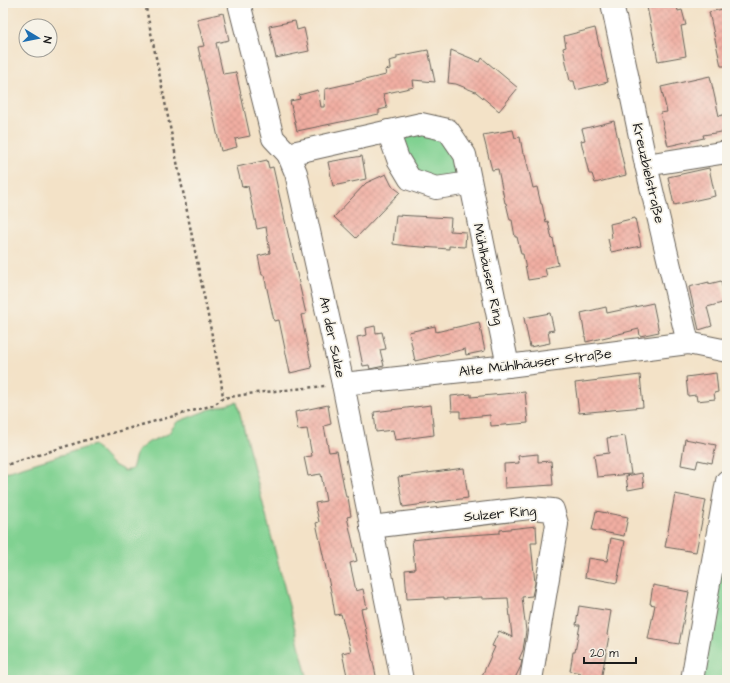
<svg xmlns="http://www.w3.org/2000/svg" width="730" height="683" viewBox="0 0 730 683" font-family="'Architects Daughter',sans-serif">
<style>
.grass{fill:#80d191;stroke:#4e7656}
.building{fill:url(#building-cross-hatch)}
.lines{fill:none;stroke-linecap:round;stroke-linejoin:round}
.minor-casing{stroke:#676158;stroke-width:24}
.path{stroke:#676158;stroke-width:2.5;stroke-dasharray:3 3;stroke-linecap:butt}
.minor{stroke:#fff;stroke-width:22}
.labels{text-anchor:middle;stroke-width:3.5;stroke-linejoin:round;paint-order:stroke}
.street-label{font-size:14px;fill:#1c1c1c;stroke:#f7f3e8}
</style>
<defs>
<pattern id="building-cross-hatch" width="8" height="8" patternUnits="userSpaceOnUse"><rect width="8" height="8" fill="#f1aea2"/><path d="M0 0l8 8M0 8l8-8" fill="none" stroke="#ce958b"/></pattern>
</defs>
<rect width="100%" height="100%" fill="#f7f3e8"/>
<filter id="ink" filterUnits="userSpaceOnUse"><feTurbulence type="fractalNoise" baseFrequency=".025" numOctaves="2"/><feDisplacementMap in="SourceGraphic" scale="8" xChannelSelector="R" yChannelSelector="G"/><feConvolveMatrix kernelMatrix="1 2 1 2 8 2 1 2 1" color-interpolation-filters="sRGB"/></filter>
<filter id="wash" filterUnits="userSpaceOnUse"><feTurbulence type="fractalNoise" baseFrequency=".012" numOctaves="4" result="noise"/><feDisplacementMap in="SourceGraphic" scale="16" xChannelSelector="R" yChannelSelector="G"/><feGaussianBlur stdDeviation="0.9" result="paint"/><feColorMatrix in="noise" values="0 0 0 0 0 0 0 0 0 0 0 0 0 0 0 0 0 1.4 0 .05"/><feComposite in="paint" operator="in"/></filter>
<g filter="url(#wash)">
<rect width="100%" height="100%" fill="#f3e2c7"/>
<g class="grass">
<path d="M430,132L455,148L460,176L440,182L418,177L398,136Z"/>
<path d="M237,402L308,680H3V473L94,445L112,464L125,471L132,469L137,451L149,442L168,434L177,422L208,410Z"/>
<path d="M727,534V680H700Z"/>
</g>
<g id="blocks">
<g class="building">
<path d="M667,3H676L678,11L682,10L686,25L681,26L686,56L658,61L647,7Z"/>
<path d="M727,8V66H721L709,12Z"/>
<path d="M223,13L229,40L216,43L223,74L236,72L250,136L235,139L237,147L221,151L198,47L204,46L197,19Z"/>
<path d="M295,21L297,30L304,28L309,51L276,58L269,26Z"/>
<path d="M595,28L608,82L576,90L574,81H570L568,72L563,48L566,47L564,36Z"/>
<path d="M428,50L435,82L413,80L414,87L383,94L387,108L379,110V114L297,131L290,101L300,99L299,95L318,90L321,107H324L325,89L386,75L385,70L390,69L389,61L397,59V56Z"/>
<path d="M451,50L480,62L482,58L518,88L499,111L476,92L456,84L448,83Z"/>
<path d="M710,76L719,116L727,114V131L703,135L704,138L668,146L660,113L667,112L661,87Z"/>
<path d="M614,121L626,175L595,183L592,174H589L581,141L585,140L582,129Z"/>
<path d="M513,130L515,138L520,137L523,154H525L533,188L537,187L541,204H542L546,222L548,221L552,239L553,238L558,265L545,268L547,277L528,280L523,254H521L517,237H515L512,220H510L506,203H505L498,169L492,170L483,135Z"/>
<path d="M362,156L366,179L333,186L328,162Z"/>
<path d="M267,160L269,168L273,167L306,314L301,315L312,368L290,373L279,320L274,321L264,275H262L258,256L270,253L266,227L257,229L248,186L242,187L237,167Z"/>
<path d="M709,168L715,196L674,205L668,177Z"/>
<path d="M386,174L392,186L400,192L356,238L334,217L366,183Z"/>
<path d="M396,215L451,218L450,231L466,232L465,247L449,246V249L408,246L393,244Z"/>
<path d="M635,218L641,246L611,252L608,239L612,238L610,224Z"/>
<path d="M721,281L726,302L707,307L712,326L699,330L689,287L709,282V284Z"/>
<path d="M653,303L659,332L640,336L639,329L586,342L581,313L606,307L607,313Z"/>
<path d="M550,313L554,330L548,331L550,343L530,347L524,318Z"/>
<path d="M479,322L485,351L466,355L465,349L415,361L409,332L435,326L436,332Z"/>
<path d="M375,326L376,333L382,332L386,349L380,350L384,366L370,369L369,365L363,366L357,337L367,335L366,328Z"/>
<path d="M716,373L718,392L714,393L715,399L697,401L696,395L688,396L686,377Z"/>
<path d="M640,375L643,407L579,413L575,383Z"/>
<path d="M525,392L528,423L491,426L490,415L460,418V411H452L451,396L471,394V397Z"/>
<path d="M328,405L331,424L324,426L329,452L337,451L346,497H348L351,516L347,517L357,561L350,563L356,591L363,589L367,608L361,609L377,680H348L342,653L351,651L341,614L335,615L332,596L316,523L319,522L315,503L326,501L321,474L308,476L304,457L312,456L307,429L298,430L295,412Z"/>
<path d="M431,405L434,435L395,440L393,430L376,432L374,412Z"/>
<path d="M625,436L631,474L597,477L594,455L609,453L607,438Z"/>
<path d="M685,439L716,445L712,463L698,460L696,468L681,465Z"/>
<path d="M538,454V462L551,461L553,485L505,488L504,464L519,463L518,456Z"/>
<path d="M464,468L468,498L403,507L398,477Z"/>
<path d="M642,473L644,487L628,490L626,476Z"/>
<path d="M675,494L706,500L696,552L665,547Z"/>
<path d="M596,511L628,517L624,536L592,530Z"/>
<path d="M536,526L537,543H531L535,583L532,596L522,597L526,631L523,650L519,659L522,660L521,666L514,680H480L495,647L492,646L499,631L512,637L508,598L482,599V597L444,599V597L407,599L405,570L415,569L412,540L440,537L500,533V530Z"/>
<path d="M611,538L625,541L617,583L585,577L588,558L607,561Z"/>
<path d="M653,585L689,592L679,644L648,639L655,605L650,604Z"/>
<path d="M579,606L611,611L607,635L609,636L601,680H580L581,673L570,671L573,652H575L580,625H576Z"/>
</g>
</g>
</g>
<g filter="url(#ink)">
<use href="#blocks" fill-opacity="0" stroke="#676158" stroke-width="1"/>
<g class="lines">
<defs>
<g id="minor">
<path d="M239,3L273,138L288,154L296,173L343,384L402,680"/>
<path d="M612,3L646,165L688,343"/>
<path d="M388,131L398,159L410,179L436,188L470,183"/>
<path d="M288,154L421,124L448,130L465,155L508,366"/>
<path d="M646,165L727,152"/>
<path d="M343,384L508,366L688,343L727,351"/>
<path d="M371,527L530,508L553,510L557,524L531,680"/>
<path d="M692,680L727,481"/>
</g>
</defs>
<use href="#minor" class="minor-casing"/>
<g class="path">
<path d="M145,3L221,380L223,398"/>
<path d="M3,466L83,441L214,405L223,398L255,393L325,386"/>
</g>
<use href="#minor" class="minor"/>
</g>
</g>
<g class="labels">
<g class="street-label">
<text transform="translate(649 173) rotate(77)" y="5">Kreuzbielstraße</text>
<text transform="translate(489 274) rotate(78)" y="5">Mühlhäuser Ring</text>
<text transform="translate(333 337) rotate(78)" y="5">An der Sulze</text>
<text transform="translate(535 362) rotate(-7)" y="5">Alte Mühlhäuser Straße</text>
<text transform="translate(500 513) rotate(-5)" y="5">Sulzer Ring</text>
</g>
</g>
<rect width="730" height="683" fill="none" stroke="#f7f3e8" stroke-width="16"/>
<g transform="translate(38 38) rotate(100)"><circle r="19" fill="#f7f3e8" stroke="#9f9d96"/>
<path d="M0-3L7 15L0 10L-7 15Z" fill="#1f6fb2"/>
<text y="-6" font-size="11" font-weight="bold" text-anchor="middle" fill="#1c1c1c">N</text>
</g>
<path d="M584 657v6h52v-6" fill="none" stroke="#1c1c1c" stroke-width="2"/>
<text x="590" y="657" font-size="12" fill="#1c1c1c" stroke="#f7f3e8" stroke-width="3" paint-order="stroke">20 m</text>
</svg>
